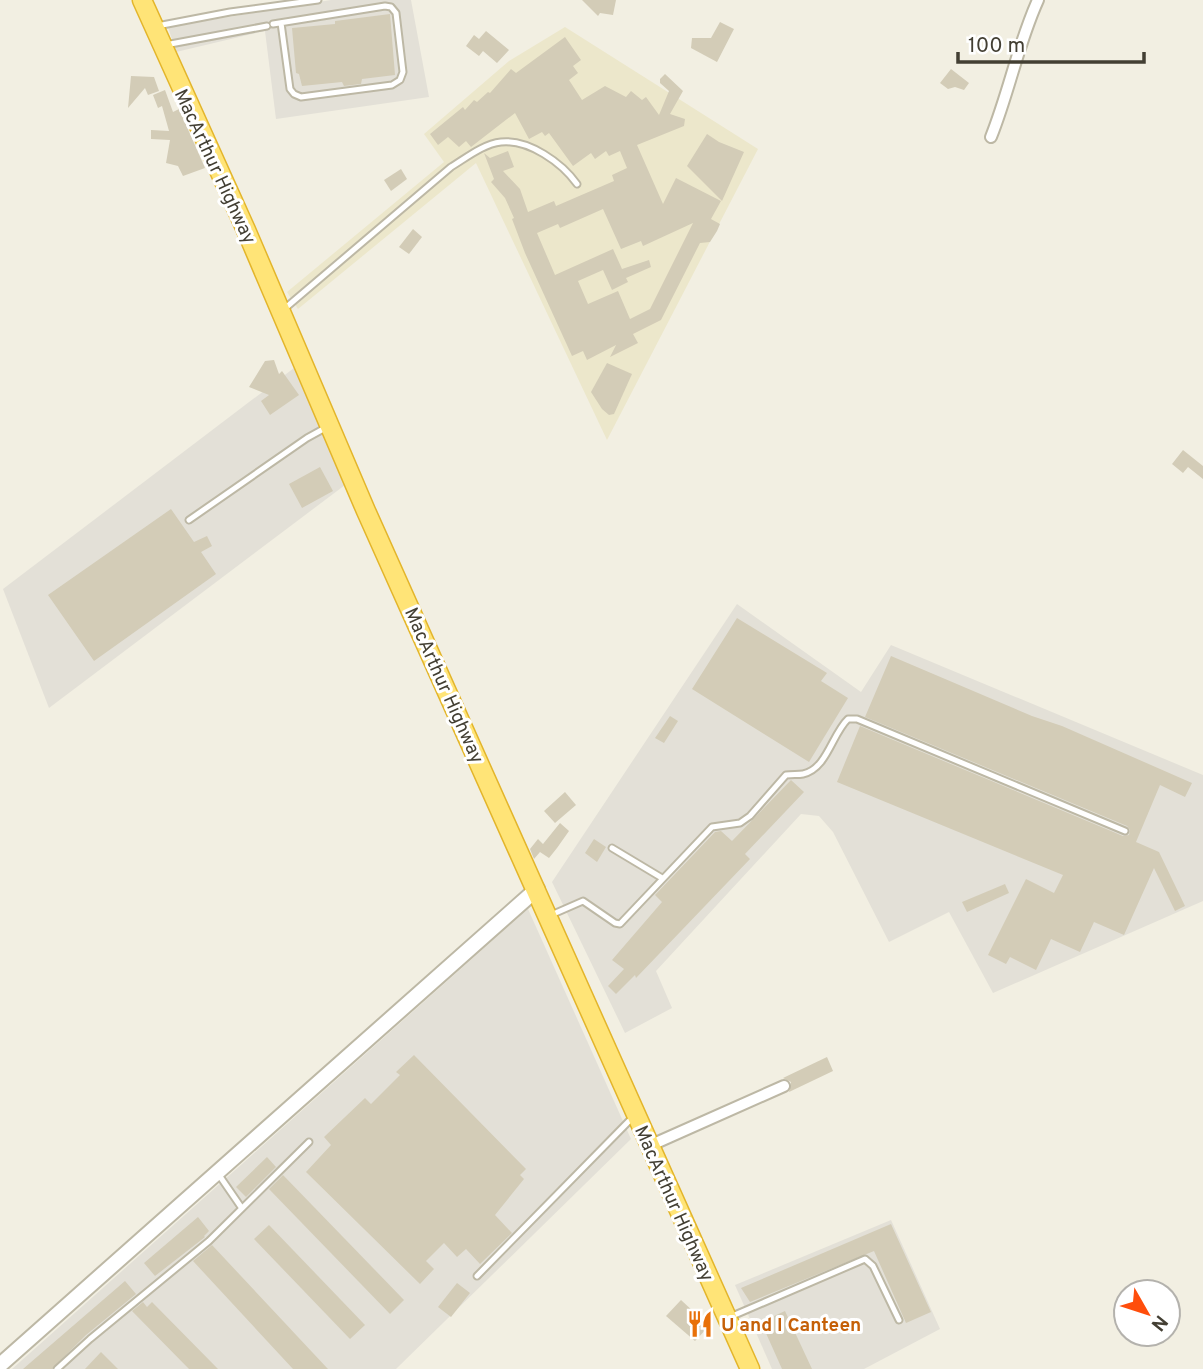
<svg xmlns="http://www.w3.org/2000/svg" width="1203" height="1369" viewBox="0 0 1203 1369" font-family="Overpass,sans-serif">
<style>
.industrial{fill:#e3e0d7}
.education{fill:#ece7cb}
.building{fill:#d3ccb7;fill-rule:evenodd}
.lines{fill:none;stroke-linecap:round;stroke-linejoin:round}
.service-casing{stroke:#bdb8a5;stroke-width:9}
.minor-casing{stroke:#bdb8a5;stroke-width:14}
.tertiary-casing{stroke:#bdb8a5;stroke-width:18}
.trunk-casing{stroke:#e3b52b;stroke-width:21}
.service{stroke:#fff;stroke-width:5}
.minor{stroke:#fff;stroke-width:10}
.tertiary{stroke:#fff;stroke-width:14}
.trunk{stroke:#ffe477;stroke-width:18}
.labels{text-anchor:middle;stroke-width:6;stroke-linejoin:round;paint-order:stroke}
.street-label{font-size:19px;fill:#433f33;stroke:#fff}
.food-label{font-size:19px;font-weight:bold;fill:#c56008;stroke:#fff;text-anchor:start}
</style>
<rect width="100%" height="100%" fill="#f2efe2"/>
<g class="industrial">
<path d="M331,0H411L429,97L276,119L265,31L176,52L168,27Z"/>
<path d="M294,368L345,485L49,708L3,589Z"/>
<path d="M737,604L861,692L891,645L1203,775V901L993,993L949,912L889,942L833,832L819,816L801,814L656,971L672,1008L625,1033L552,882Z"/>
<path d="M528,909L631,1139L396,1369H12Z"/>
<path d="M891,1220L940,1329L864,1369H772L735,1285Z"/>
</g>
<path class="education" d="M565,27L758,149L607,440L476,163L298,309L287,292L444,162L424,134L509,61Z"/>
<g class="building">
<path d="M582,0H616L613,15L600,13L598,16Z"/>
<path d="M390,14L395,75L362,79L361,84L344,86L342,82L302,86L299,74L296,73L292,28L335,24V21Z"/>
<path d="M720,22L734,29L717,62L691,48L692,38H711Z"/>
<path d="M486,31L509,50L497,63L483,51L479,56L466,46L474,35L479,39Z"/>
<path d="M565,37L581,60L573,66L578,73L569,80L582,100L605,86L626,97L631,91L642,100L646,97L659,115L669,91L660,83V79L665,74L683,91L670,114L685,119L684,126L637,145L663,204L676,178L721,201L711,219L720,224L717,231L710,242L700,243L661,320L633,334L638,343L610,357L616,345L587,360L583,351L572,356L525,253L512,219L514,218L505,198L491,182L494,179L484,153L490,158L508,151L514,167L503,171L520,189L528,212L554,201L556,206L614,181L612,175L627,168L620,151L609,156L606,151L595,159L591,153L573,166L549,133L545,136L542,132L529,139L515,113L471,147L466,141L459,147L448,137L438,145L430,134L463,107L465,110L474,100L477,102L488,92L490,93L511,69L516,73ZM603,209L621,249L641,241L643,246L693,223L650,309L630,319L618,291L588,304L578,281L603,270L612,290L628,282L626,278L651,267L649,260L622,269L613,249L555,275L537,233L558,224L560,228Z"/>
<path d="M951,69L969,83L964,90L955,87L948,89L940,83Z"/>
<path d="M131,76L154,77L159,91L148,95L145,88L128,108Z"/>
<path d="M165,90L173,112L179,109L205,168L183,176L178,166L166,163L170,140L151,139V130L169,131L162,106L158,108L153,95Z"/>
<path d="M707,134L719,142L744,152L722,201L687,166Z"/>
<path d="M401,169L407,179L391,191L384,180Z"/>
<path d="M413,229L422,237L409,254L399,247Z"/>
<path d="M274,360L279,374L282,371L299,395L270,415L261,401L269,395L249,387L265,361Z"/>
<path d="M607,363L632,374L614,414L609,415L602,409L591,392Z"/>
<path d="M1183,450L1203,466V479L1188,467L1183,473L1172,464Z"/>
<path d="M320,467L333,491L302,508L289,484Z"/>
<path d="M171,509L194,542L207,536L212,546L201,552L216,574L94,661L48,595Z"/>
<path d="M737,618L827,673L821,681L848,698L809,762L692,689Z"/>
<path d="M891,656L1032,716L1062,726L1192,783L1185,797L1160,785L1136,842L1159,852L1185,906L1175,911L1154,868L1124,935L1094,922L1080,952L1051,939L1036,970L1010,957L1006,964L988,955L1026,879L1054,893L1063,875L837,782L860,726L1123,836L1129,835L1130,830L1127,826L865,717Z"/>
<path d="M670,716L678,721L664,743L655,738Z"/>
<path d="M791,780L804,792L745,854L750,859L636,978L635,975L616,994L608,986L624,969L612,960L662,902L655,895L715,832L721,831L732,841Z"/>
<path d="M565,792L576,805L555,823L544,811Z"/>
<path d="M560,823L569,831L557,848L549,858L540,852L534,859L530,849L538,839L543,844Z"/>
<path d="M594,839L606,847L597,862L585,853Z"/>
<path d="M1005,884L1009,893L967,912L962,902Z"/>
<path d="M414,1055L526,1169L520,1175L524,1179L495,1215L512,1233L480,1264L466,1249L457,1257L444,1243L426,1261L434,1269L420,1284L306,1172L331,1145L324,1137L365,1098L371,1104L400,1075L396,1072Z"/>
<path d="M827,1057L833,1071L789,1092L791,1082L783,1078Z"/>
<path d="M267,1157L276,1167L246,1197L236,1187Z"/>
<path d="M283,1175L404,1300L390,1314L269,1189Z"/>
<path d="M198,1217L209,1231L204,1236L205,1237L155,1276L144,1263Z"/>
<path d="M891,1224L931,1312L906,1323L874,1251L750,1302L741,1288Z"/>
<path d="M269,1225L365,1325L350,1339L254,1239Z"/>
<path d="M212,1245L328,1369H293L193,1261Z"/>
<path d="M125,1281L136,1294L86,1335L52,1369H23Z"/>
<path d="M457,1283L470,1293L451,1317L438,1307Z"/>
<path d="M681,1300L709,1326L695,1341L666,1316Z"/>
<path d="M143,1302L147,1307L152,1302L218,1369H189L132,1311Z"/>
<path d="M785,1311L812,1369H782L761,1322Z"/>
<path d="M101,1352L118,1369H85Z"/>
</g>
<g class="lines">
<defs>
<g id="service">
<path d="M273,24L385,6L391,7L396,13L403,72L400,80L392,85L301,97L294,94L290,89L281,23"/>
<path d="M157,26L230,12L318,0"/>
<path d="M165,45L267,26"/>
<path d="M283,310L451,167C466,158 483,144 501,142C529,139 562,163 577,184"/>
<path d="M189,520L307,438L327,427"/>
<path d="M612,848L662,878"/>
<path d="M551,915L583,901L615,923L620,924L712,827L740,823L750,816L786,775C792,774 798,775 803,774C827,769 832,734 848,719H857L1125,831"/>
<path d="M219,1175L241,1207"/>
<path d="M477,1276L633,1117"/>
<path d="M730,1317L865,1259L873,1266L899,1320"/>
<path d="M57,1369L90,1339L209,1241L309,1142"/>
</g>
<g id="minor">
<path d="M991,137C1009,92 1018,44 1038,0"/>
<path d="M649,1146L784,1086"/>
</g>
<path id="tertiary" d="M0,1365L537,889"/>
<path id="trunk" d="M142,0L246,230L366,511L750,1369"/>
</defs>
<use href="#service" class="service-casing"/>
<use href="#minor" class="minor-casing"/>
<use href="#tertiary" class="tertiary-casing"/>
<use href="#trunk" class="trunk-casing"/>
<use href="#service" class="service"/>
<use href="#minor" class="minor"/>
<use href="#tertiary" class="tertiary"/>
<use href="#trunk" class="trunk"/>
</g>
<defs>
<symbol id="restaurant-bare" viewBox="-9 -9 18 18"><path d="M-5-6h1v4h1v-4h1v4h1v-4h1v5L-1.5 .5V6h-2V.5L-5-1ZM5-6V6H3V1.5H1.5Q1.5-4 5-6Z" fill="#e8710a" stroke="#fff" stroke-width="2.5" paint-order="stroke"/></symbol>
</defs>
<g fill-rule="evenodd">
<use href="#restaurant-bare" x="681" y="1305" width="38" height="38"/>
</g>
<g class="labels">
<g class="street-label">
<text transform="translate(216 166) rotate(65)" y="7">MacArthur Highway</text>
<text transform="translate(445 685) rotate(66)" y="7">MacArthur Highway</text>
<text transform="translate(675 1203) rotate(66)" y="7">MacArthur Highway</text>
</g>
<g class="food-label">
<text x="721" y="1331">U and I Canteen</text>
</g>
</g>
<g transform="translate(1147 1313) rotate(129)"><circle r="33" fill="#ffffff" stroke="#b4b2ad" stroke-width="2"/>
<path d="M0-5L12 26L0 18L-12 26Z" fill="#ff4e0c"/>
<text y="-10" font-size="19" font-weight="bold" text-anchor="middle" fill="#433f33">N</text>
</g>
<path d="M958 52v10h186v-10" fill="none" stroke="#433f33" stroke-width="3.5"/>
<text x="968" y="52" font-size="21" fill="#433f33" stroke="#ffffff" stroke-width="5" paint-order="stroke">100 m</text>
</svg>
